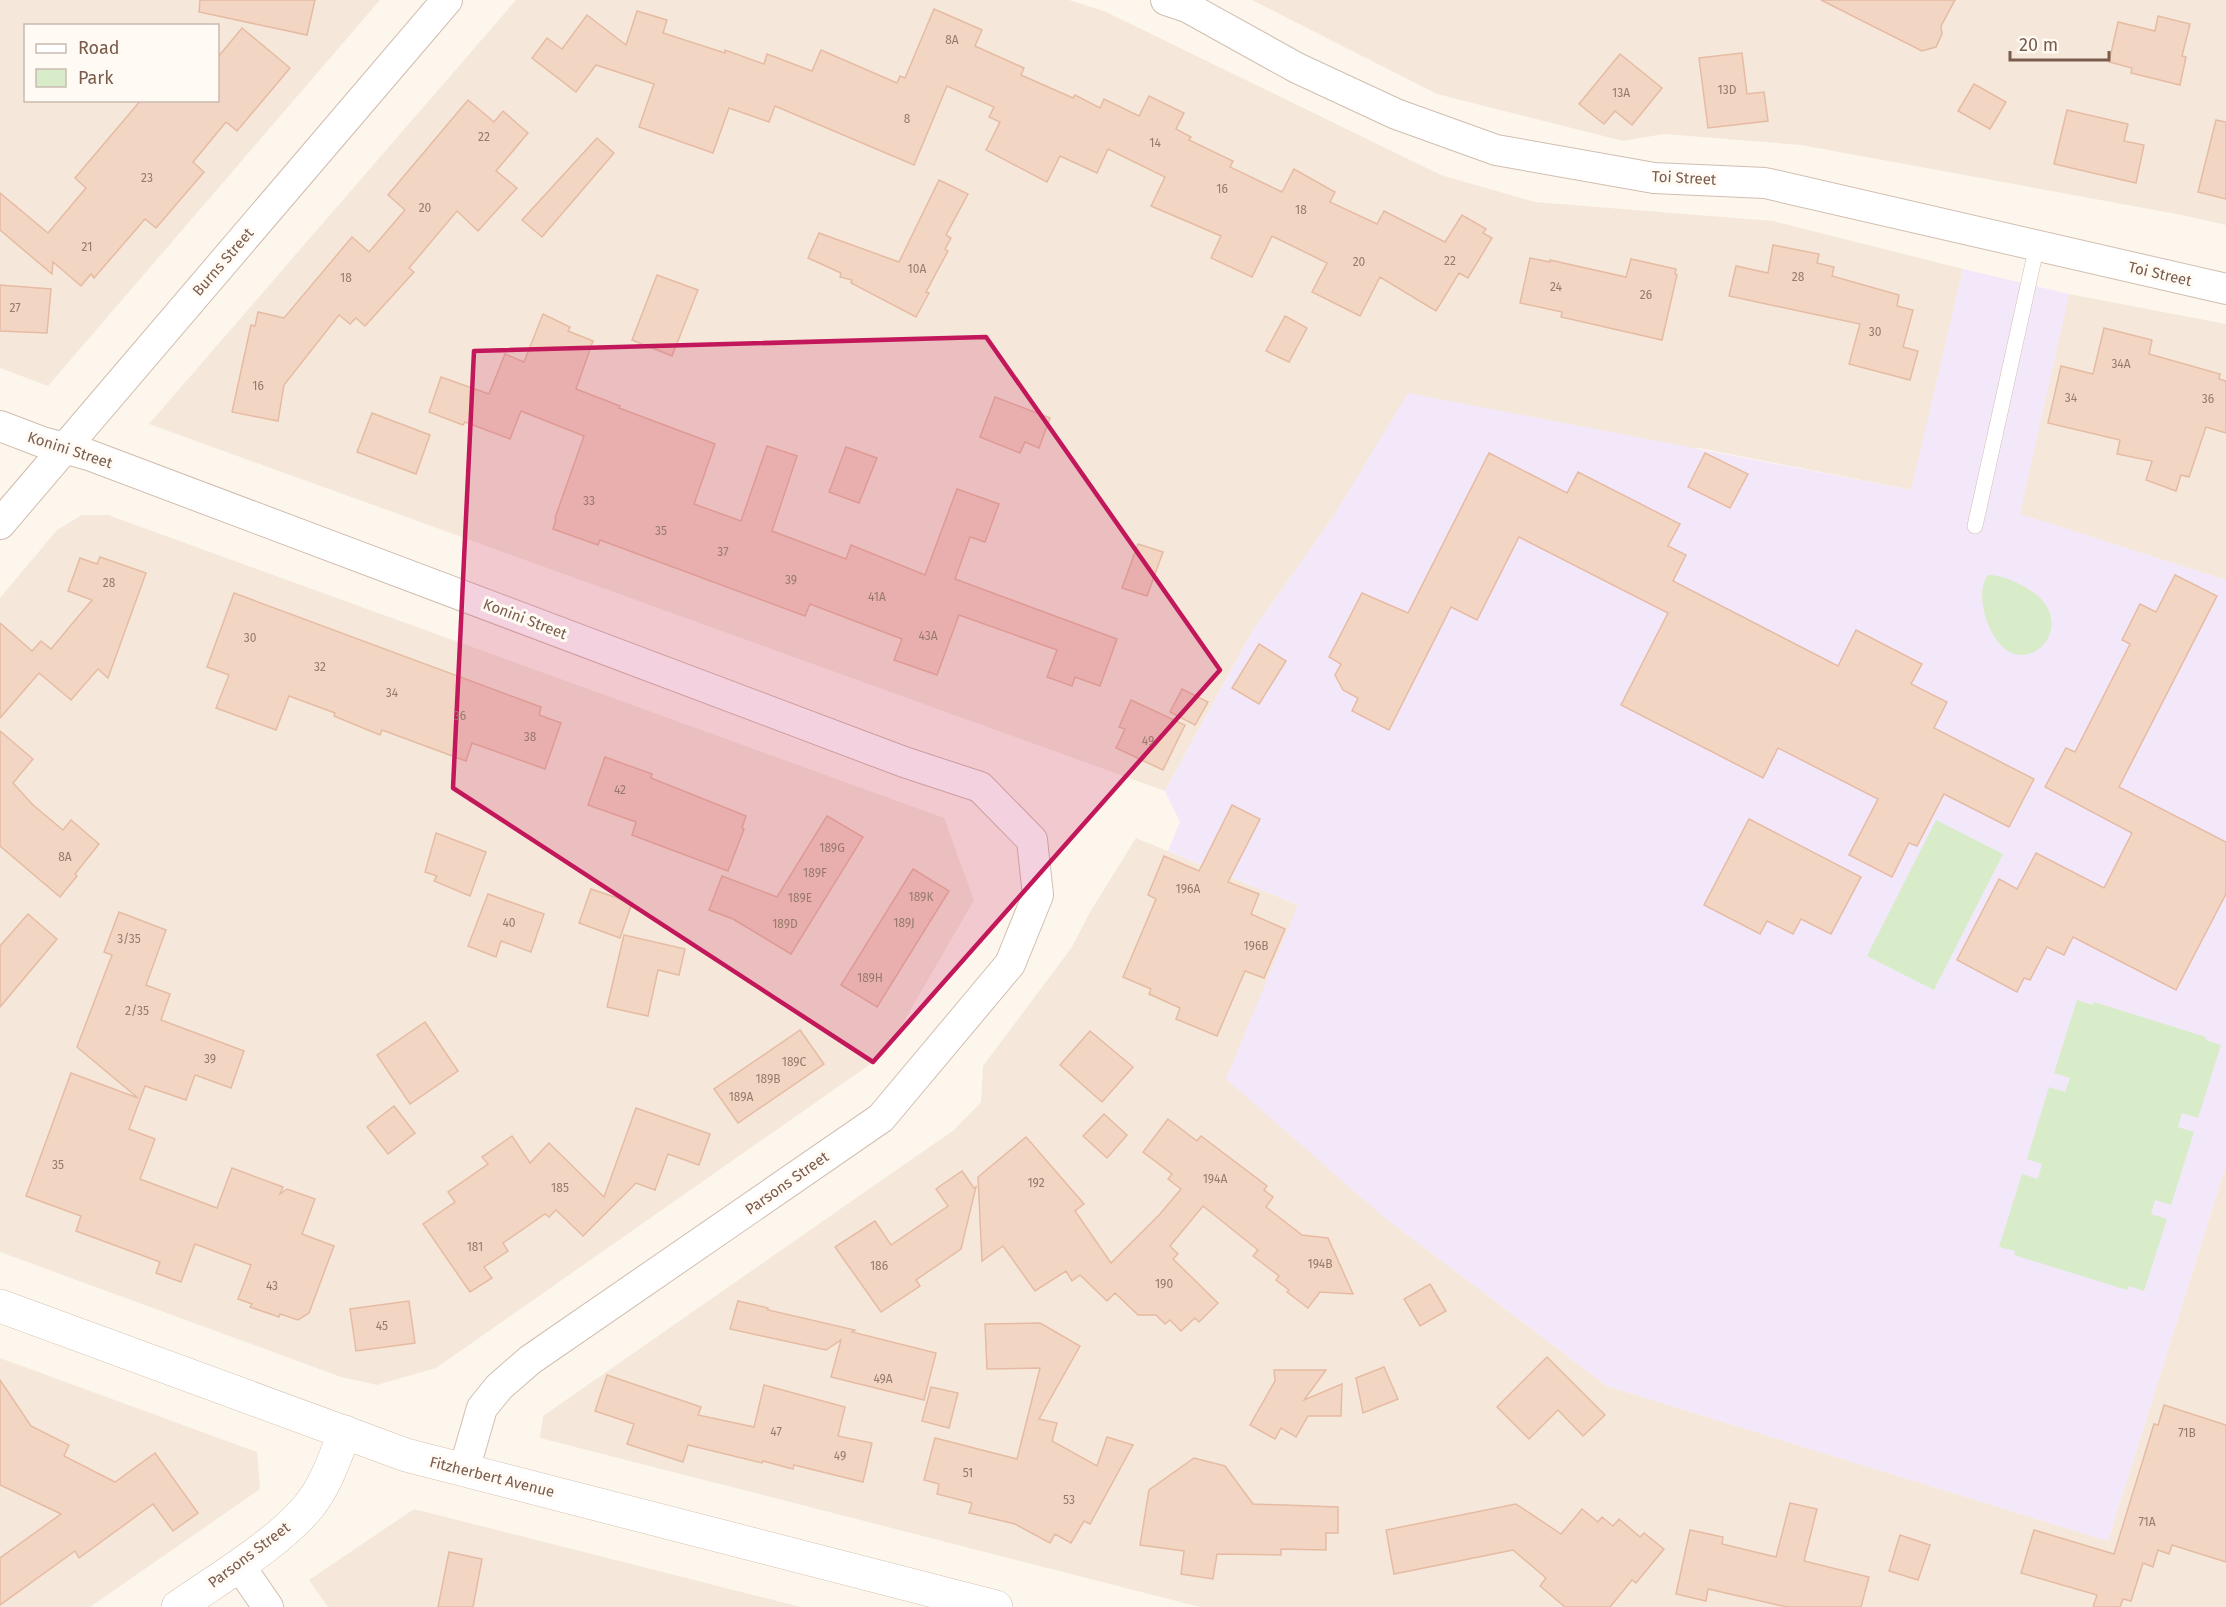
<svg xmlns="http://www.w3.org/2000/svg" width="2226" height="1607" viewBox="0 0 2226 1607" font-family="'Fira Sans',sans-serif">
<style>
.residential{fill:#f5e8da;fill-rule:evenodd}
.education{fill:#f3e8fa}
.green{fill:#d8ecc9}
.building{fill:#f3d5c3;stroke:#e6bba3;stroke-width:1.5}
.lines{fill:none;stroke-linecap:round;stroke-linejoin:round}
.service-casing{stroke:#d1beb0;stroke-width:16}
.minor-casing{stroke:#d1beb0;stroke-width:32}
.secondary-casing{stroke:#d6c0b0;stroke-width:34}
.service{stroke:#fff;stroke-width:15}
.minor{stroke:#fff;stroke-width:30}
.secondary{stroke:#fff;stroke-width:33}
.marked{fill:#c2185b;fill-opacity:0.2;stroke:#c2185b;stroke-width:4.5;stroke-linejoin:round}
.labels{text-anchor:middle;stroke-width:6;stroke-linejoin:round;paint-order:stroke}
.number-label{font-size:12px;fill:#987a6a}
.street-label{font-size:15px;fill:#7a5c4d;stroke:#fffaf3}
</style>
<rect width="100%" height="100%" fill="#fdf6ec"/>
<g class="residential">
<path d="M0,0H380L48,386L0,368ZM26,26H218V100H26Z"/>
<path d="M516,0H1069L1104,11L1441,175L1535,202L1773,221L1963,269L1912,490L1699,448L1333,517L1253,630L1165,791L149,424Z"/>
<path d="M1252,0H2226V225L2182,215L1801,145L1664,134L1623,141L1437,94Z"/>
<path d="M2069,294L2226,324V580L2019,514Z"/>
<path d="M82,515H108L944,818L974,900L885,1054L436,1368L377,1385L341,1377L0,1252V598L57,530Z"/>
<path d="M1136,838L1298,905L1380,1214L1607,1386L2108,1541L2226,1165V1607H1200L540,1438L543,1416L954,1130L981,1102L983,1066L1072,947L1090,912Z"/>
<path d="M0,1358L257,1452L260,1489L90,1607H0Z"/>
<path d="M414,1509L801,1607H328L309,1580Z"/>
</g>
<path class="education" d="M1963,269L2069,294L2020,514L2226,580V1165L2108,1541L1607,1386L1380,1214L1226,1079L1298,905L1168,851L1180,822L1165,791L1253,630L1333,517L1408,393L1911,490Z"/>
<g class="green">
<path d="M1988,575C2002,575 2011,580 2023,586C2094,622 2014,701 1986,619C1982,606 1979,586 1988,575Z"/>
<path d="M1936,820L2003,854L1934,990L1867,956Z"/>
<path d="M2077,1000L2092,1005L2094,1002L2206,1037V1040L2221,1045L2198,1118L2182,1113L2178,1127L2194,1132L2171,1205L2155,1200L2151,1214L2167,1219L2144,1291L2129,1286L2127,1290L2014,1255L2015,1251L1999,1247L2022,1174L2038,1179L2042,1164L2027,1159L2049,1087L2065,1092L2070,1078L2054,1073Z"/>
</g>
<g class="building">
<path d="M200,0H315L307,35L199,12Z"/>
<path d="M1821,0H1955L1941,26L1942,34L1936,47L1922,51Z"/>
<path d="M934,9L982,30L975,46L1024,68L1021,75L1073,98L1075,95L1100,108L1104,99L1139,116L1149,96L1184,113L1176,129L1191,137L1189,140L1233,161L1230,167L1282,192L1294,169L1335,192L1330,202L1377,224L1384,211L1445,242L1462,215L1486,229L1483,233L1492,238L1468,278L1459,273L1436,311L1380,277L1360,316L1312,292L1327,263L1272,236L1252,277L1211,258L1221,236L1151,206L1165,177L1108,149L1097,173L1060,156L1047,182L986,150L1000,122L989,117L994,107L947,86L914,165L775,106L769,122L729,108L713,153L639,127L654,84L596,65L576,92L532,58L547,38L562,49L587,15L626,45L637,11L667,20L663,33L725,53V50L764,64L767,54L812,71L821,50L897,83L900,76L905,78Z"/>
<path d="M2158,16L2190,24L2182,56L2186,57L2180,85L2131,73L2132,68L2109,62L2118,22L2155,31Z"/>
<path d="M242,28L290,68L237,131L226,122L193,162L204,172L156,228L145,219L94,278L91,274L81,286L53,262L52,274L0,230V193L48,233L86,188L75,178L141,100H218V57Z"/>
<path d="M1742,53L1747,94L1764,92L1768,121L1708,128L1699,58Z"/>
<path d="M1620,54L1662,88L1632,125L1615,111L1604,124L1579,104Z"/>
<path d="M1974,84L2006,102L1990,129L1958,111Z"/>
<path d="M468,100L494,122L503,111L528,133L496,171L517,188L478,231L457,211L409,268L414,272L365,326L356,318L350,324L339,315L284,385L278,421L232,412L251,325L255,326L258,312L284,318L352,237L369,252L405,210L388,195Z"/>
<path d="M2067,110L2128,124L2124,141L2144,145L2136,183L2054,164Z"/>
<path d="M2216,120L2226,122V199L2198,192Z"/>
<path d="M597,138L614,153L542,237L522,220Z"/>
<path d="M939,180L968,194L946,235L951,238L945,249L948,251L926,292L929,293L916,317L851,283L852,280L840,277L841,273L808,258L819,233L899,262Z"/>
<path d="M1773,245L1819,254L1817,263L1834,267L1832,276L1899,295L1897,306L1913,310L1903,347L1918,351L1910,380L1849,364L1860,324L1729,296L1736,266L1768,273Z"/>
<path d="M1530,258L1550,262V260L1626,277L1631,259L1676,269L1675,274L1677,275L1662,340L1561,317L1562,312L1520,303Z"/>
<path d="M657,275L698,290L672,356L632,340Z"/>
<path d="M0,285L51,289L47,333L0,331Z"/>
<path d="M543,314L570,327L568,331L593,341L576,389L620,406L619,408L715,444L694,504L741,521L767,446L797,456L772,531L846,559L851,545L925,575L957,489L999,504L985,542L970,537L955,579L1117,639L1100,686L1075,677L1072,686L1047,677L1057,650L959,615L937,675L894,660L902,639L810,604L805,616L600,540L598,545L553,529L556,519L555,518L584,436L521,411L510,439L465,422L463,425L429,412L441,377L489,394L505,354L524,362Z"/>
<path d="M1285,316L1307,328L1289,362L1266,351Z"/>
<path d="M2104,328L2152,340L2149,354L2220,374L2219,379L2226,381V433L2206,427L2189,477L2181,475L2176,491L2146,480L2152,461L2117,454L2120,440L2048,423L2061,366L2093,374Z"/>
<path d="M995,397L1050,418L1039,448L1025,442L1020,453L980,437Z"/>
<path d="M372,413L430,435L416,474L357,452Z"/>
<path d="M846,447L877,458L859,503L829,492Z"/>
<path d="M1489,453L1567,493L1578,472L1680,524L1668,546L1686,555L1673,581L1838,666L1856,630L1922,664L1911,684L1947,702L1934,728L2034,779L2009,827L1944,794L1917,846L1909,843L1892,877L1849,855L1878,799L1778,748L1763,778L1621,705L1668,613L1519,537L1477,620L1451,607L1389,730L1352,711L1358,698L1343,690L1335,675L1341,664L1329,657L1362,593L1408,613Z"/>
<path d="M1705,453L1748,474L1730,508L1688,487Z"/>
<path d="M1138,544L1163,552L1147,596L1122,588Z"/>
<path d="M100,557L146,573L108,678L98,669L71,700L39,673L0,718V623L32,651L41,641L51,649L92,600L68,591L80,558L97,564Z"/>
<path d="M2175,575L2217,596L2119,787L2226,842V894L2176,990L2073,937L2064,955L2047,947L2030,980L2024,978L2017,992L1957,960L1999,879L2017,889L2036,853L2104,888L2132,833L2045,787L2066,748L2075,752L2130,644L2122,640L2140,604L2156,612Z"/>
<path d="M234,593L541,707L539,715L561,723L545,769L472,743L466,761L382,730L380,735L334,716L335,713L289,696L276,730L216,708L229,675L207,667Z"/>
<path d="M1259,644L1286,661L1259,704L1232,688Z"/>
<path d="M1182,689L1208,702L1195,725L1170,712Z"/>
<path d="M1131,700L1185,725L1163,770L1116,748L1125,729L1119,727Z"/>
<path d="M0,731L33,759L13,783L33,805L63,830L71,820L99,844L75,874L77,876L60,897L0,846Z"/>
<path d="M605,757L652,774L651,778L746,816L742,828L744,829L728,871L632,835L636,822L588,805Z"/>
<path d="M1232,805L1260,819L1228,882L1259,894L1251,914L1285,929L1264,978L1245,971L1217,1036L1176,1019L1180,1008L1149,994L1151,989L1123,977L1156,899L1148,895L1164,856L1199,871Z"/>
<path d="M827,816L863,837L791,954L733,919L709,910L722,876L777,897Z"/>
<path d="M1749,819L1861,877L1831,934L1801,919L1793,934L1767,921L1760,934L1704,905Z"/>
<path d="M436,833L486,852L470,896L434,881L437,876L425,872Z"/>
<path d="M913,869L949,891L877,1007L841,985Z"/>
<path d="M591,889L632,903L620,938L579,923Z"/>
<path d="M488,894L544,914L531,952L501,941L496,957L468,946Z"/>
<path d="M119,912L166,930L146,985L170,994L161,1020L244,1051L231,1088L195,1075L186,1100L145,1086L129,1129L155,1139L140,1179L217,1208L232,1168L283,1187L280,1194L287,1189L315,1199L302,1234L334,1246L309,1313L298,1320L280,1314L279,1317L250,1307L252,1304L238,1299L251,1265L195,1244L181,1282L156,1273L160,1262L76,1231L81,1216L26,1196L71,1073L138,1098L77,1047L112,955L104,952Z"/>
<path d="M28,914L57,939L0,1007V946Z"/>
<path d="M624,935L685,949L679,975L658,970L648,1016L607,1007Z"/>
<path d="M425,1022L458,1071L410,1104L377,1055Z"/>
<path d="M800,1030L824,1064L738,1123L714,1089Z"/>
<path d="M1090,1031L1133,1067L1102,1102L1060,1065Z"/>
<path d="M394,1106L415,1133L388,1154L367,1127Z"/>
<path d="M636,1108L710,1134L699,1165L668,1154L655,1190L636,1183L583,1236L556,1210L549,1217L545,1214L503,1243L508,1251L484,1267L492,1278L470,1292L423,1224L455,1202L448,1192L488,1164L482,1157L512,1136L530,1163L549,1143L604,1197Z"/>
<path d="M1104,1114L1127,1135L1107,1158L1083,1136Z"/>
<path d="M1168,1119L1197,1141L1201,1136L1267,1186L1264,1190L1273,1197L1266,1207L1302,1235L1328,1238L1353,1294L1320,1292L1308,1308L1287,1292L1289,1290L1276,1280L1279,1276L1253,1256L1258,1250L1203,1206L1170,1246L1178,1254L1173,1259L1218,1303L1199,1322L1195,1318L1181,1331L1170,1320L1165,1324L1156,1315H1138L1115,1293L1107,1301L1080,1275L1072,1281L1066,1271L1035,1291L1003,1246L982,1261L978,1177L1026,1137L1084,1204L1075,1211L1111,1263L1160,1214L1181,1189L1168,1179L1172,1174L1143,1152Z"/>
<path d="M962,1171L974,1188L976,1187L961,1249L916,1280L920,1286L881,1312L835,1247L875,1221L891,1245L948,1206L936,1189Z"/>
<path d="M1430,1284L1446,1311L1420,1326L1404,1299Z"/>
<path d="M409,1301L415,1343L356,1351L350,1309Z"/>
<path d="M738,1301L768,1308V1310L855,1330L852,1332L936,1353L924,1400L831,1377L841,1340L826,1350L730,1329Z"/>
<path d="M1040,1323L1080,1346L1039,1419L1057,1423L1052,1441L1097,1466L1107,1437L1133,1445L1090,1524L1084,1521L1071,1543L1055,1534L1050,1543L1015,1524L969,1513L972,1503L937,1494L939,1484L924,1480L935,1438L1017,1459L1040,1368L987,1369L985,1324Z"/>
<path d="M1547,1357L1605,1415L1583,1436L1558,1410L1529,1439L1497,1407Z"/>
<path d="M1384,1367L1398,1399L1363,1413L1356,1378Z"/>
<path d="M1274,1370H1326L1304,1400L1342,1384L1341,1416H1308L1296,1437L1281,1428L1275,1439L1250,1425L1275,1381Z"/>
<path d="M607,1375L701,1407L698,1415L754,1427L764,1385L845,1407L838,1436L872,1443L863,1482L794,1465L793,1469L763,1461L762,1463L688,1445L683,1462L627,1444L634,1424L595,1411Z"/>
<path d="M0,1380L31,1426L69,1445L64,1456L115,1482L155,1453L198,1513L173,1531L153,1504L79,1558L75,1551L0,1605V1558L61,1514L0,1485Z"/>
<path d="M931,1387L958,1393L949,1428L922,1421Z"/>
<path d="M2164,1405L2226,1425V1562L2172,1545L2169,1554L2158,1550L2153,1567L2143,1563L2131,1601L2123,1599L2120,1607H2093L2097,1595L2021,1573L2034,1530L2114,1554L2154,1424L2158,1425Z"/>
<path d="M1194,1458L1225,1466L1253,1504L1338,1507V1533H1326V1550L1281,1549V1555L1217,1554L1213,1579L1181,1574L1184,1551L1140,1545L1149,1490Z"/>
<path d="M1790,1503L1817,1509L1804,1561L1869,1577L1861,1607H1787L1708,1589L1706,1601L1676,1594L1690,1530L1723,1537L1722,1544L1776,1557Z"/>
<path d="M1516,1504L1561,1534L1582,1509L1598,1522L1602,1517L1613,1526L1619,1519L1640,1537L1644,1533L1664,1549L1636,1583L1632,1580L1610,1607H1565L1540,1586L1546,1578L1513,1550L1394,1574L1386,1530Z"/>
<path d="M1900,1535L1930,1545L1918,1580L1889,1571Z"/>
<path d="M449,1552L482,1559L473,1607H438Z"/>
</g>
<g class="lines">
<defs>
<path id="service" d="M1975,526L2037,245"/>
<g id="minor">
<path d="M1166,0L1187,7L1297,68L1396,114L1496,150L1654,178L1765,183L2226,289"/>
<path d="M0,426L42,442L89,455L904,762L980,787L1032,840L1038,895L1010,964L881,1118L530,1360L499,1387L482,1408L464,1470"/>
<path d="M0,524L447,0"/>
<path d="M239,1565L268,1607"/>
</g>
<g id="secondary">
<path d="M0,1306L406,1455L996,1607"/>
<path d="M178,1607C218,1579 279,1543 309,1506C326,1485 335,1457 345,1432"/>
</g>
</defs>
<use href="#service" class="service-casing"/>
<use href="#minor" class="minor-casing"/>
<use href="#secondary" class="secondary-casing"/>
<use href="#service" class="service"/>
<use href="#minor" class="minor"/>
<use href="#secondary" class="secondary"/>
</g>
<path class="marked" d="M986,337L1220,670L873,1062L453,788L474,351Z"/>
<g class="labels">
<g class="number-label">
<text x="952" y="44">8A</text>
<text x="1727" y="94">13D</text>
<text x="1621" y="97">13A</text>
<text x="907" y="123">8</text>
<text x="484" y="141">22</text>
<text x="1155" y="147">14</text>
<text x="147" y="182">23</text>
<text x="1222" y="193">16</text>
<text x="425" y="212">20</text>
<text x="1301" y="214">18</text>
<text x="87" y="251">21</text>
<text x="1450" y="265">22</text>
<text x="1359" y="266">20</text>
<text x="917" y="273">10A</text>
<text x="1798" y="281">28</text>
<text x="346" y="282">18</text>
<text x="1556" y="291">24</text>
<text x="1646" y="299">26</text>
<text x="15" y="312">27</text>
<text x="1875" y="336">30</text>
<text x="2121" y="368">34A</text>
<text x="258" y="390">16</text>
<text x="2071" y="402">34</text>
<text x="2208" y="403">36</text>
<text x="589" y="505">33</text>
<text x="661" y="535">35</text>
<text x="723" y="556">37</text>
<text x="791" y="584">39</text>
<text x="109" y="587">28</text>
<text x="877" y="601">41A</text>
<text x="928" y="640">43A</text>
<text x="250" y="642">30</text>
<text x="320" y="671">32</text>
<text x="392" y="697">34</text>
<text x="460" y="720">36</text>
<text x="530" y="741">38</text>
<text x="1148" y="745">49</text>
<text x="620" y="794">42</text>
<text x="832" y="852">189G</text>
<text x="65" y="861">8A</text>
<text x="815" y="877">189F</text>
<text x="1188" y="893">196A</text>
<text x="921" y="901">189K</text>
<text x="800" y="902">189E</text>
<text x="509" y="927">40</text>
<text x="904" y="927">189J</text>
<text x="785" y="928">189D</text>
<text x="129" y="943">3/35</text>
<text x="1256" y="950">196B</text>
<text x="870" y="982">189H</text>
<text x="137" y="1015">2/35</text>
<text x="210" y="1063">39</text>
<text x="794" y="1066">189C</text>
<text x="768" y="1083">189B</text>
<text x="741" y="1101">189A</text>
<text x="58" y="1169">35</text>
<text x="1215" y="1183">194A</text>
<text x="1036" y="1187">192</text>
<text x="560" y="1192">185</text>
<text x="475" y="1251">181</text>
<text x="1320" y="1268">194B</text>
<text x="879" y="1270">186</text>
<text x="1164" y="1288">190</text>
<text x="272" y="1290">43</text>
<text x="382" y="1330">45</text>
<text x="883" y="1383">49A</text>
<text x="776" y="1436">47</text>
<text x="2187" y="1437">71B</text>
<text x="840" y="1460">49</text>
<text x="968" y="1477">51</text>
<text x="1069" y="1504">53</text>
<text x="2147" y="1526">71A</text>
</g>
<g class="street-label">
<text transform="translate(1684 178) rotate(3)" y="5">Toi Street</text>
<text transform="translate(223 262) rotate(-49)" y="5">Burns Street</text>
<text transform="translate(2160 274) rotate(13)" y="5">Toi Street</text>
<text transform="translate(70 450) rotate(18)" y="5">Konini Street</text>
<text transform="translate(525 619) rotate(21)" y="5">Konini Street</text>
<text transform="translate(787 1183) rotate(-35)" y="5">Parsons Street</text>
<text transform="translate(492 1477) rotate(14)" y="5">Fitzherbert Avenue</text>
<text transform="translate(249 1555) rotate(-37)" y="5">Parsons Street</text>
</g>
</g>
<rect x="24" y="24" width="195" height="78" fill="#fffaf3" stroke="#cabbb1" stroke-width="1.5"/>
<rect x="36" y="44" width="30" height="9" fill="#ffffff" stroke="#cabbb1" stroke-width="1.5"/>
<text x="78" y="54" font-size="18" fill="#7a5c4d">Road</text>
<rect x="36" y="69" width="30" height="18" fill="#d8ecc9" stroke="#cabbb1" stroke-width="1.5"/>
<text x="78" y="84" font-size="18" fill="#7a5c4d">Park</text>
<path d="M2010 51v9h99v-9" fill="none" stroke="#7a5c4d" stroke-width="3"/>
<text x="2019" y="51" font-size="18" fill="#7a5c4d" stroke="#fffaf3" stroke-width="4.5" paint-order="stroke">20 m</text>
</svg>
